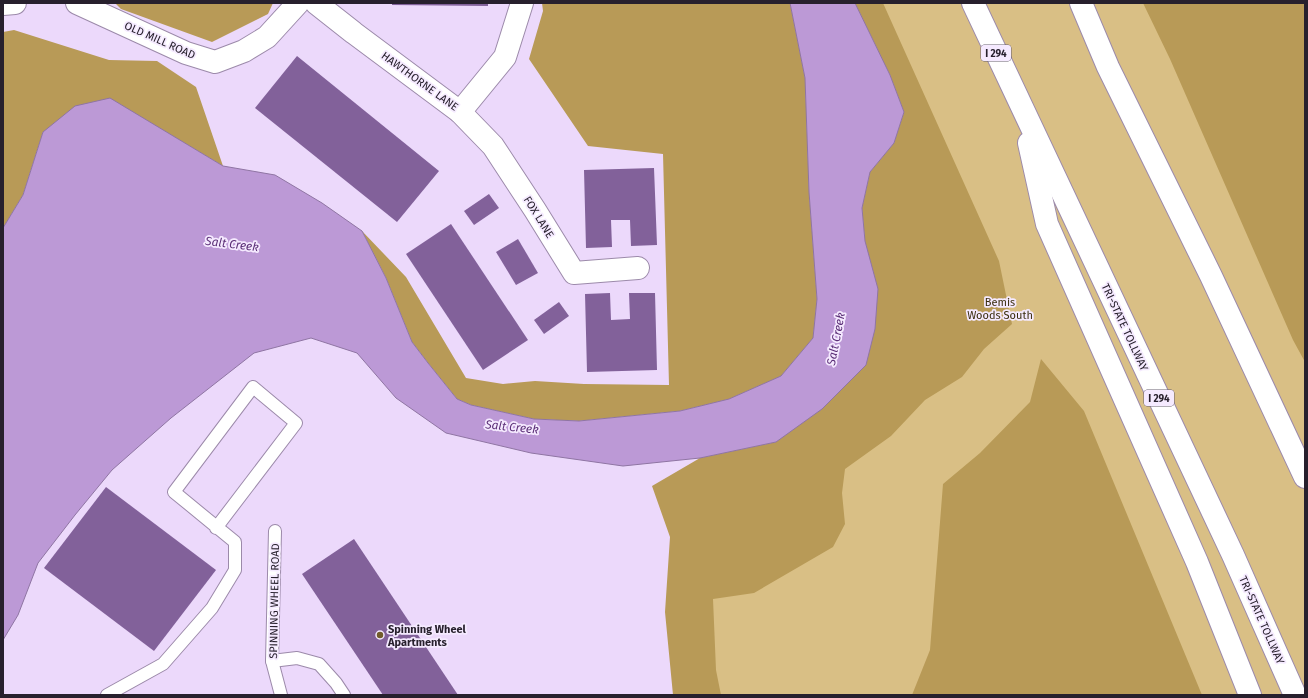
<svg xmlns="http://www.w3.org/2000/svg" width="1308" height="698" viewBox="0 0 1308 698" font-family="'Fira Sans',sans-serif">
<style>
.green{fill:#d9bf85}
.forest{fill:#b89a57}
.water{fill:#bc99d6;stroke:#8f75a3}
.building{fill:#82619a}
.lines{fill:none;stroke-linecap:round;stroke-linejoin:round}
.lane-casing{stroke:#9c8aaa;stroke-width:14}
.street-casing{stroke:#9c8aaa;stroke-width:24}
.highway-casing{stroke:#9c8aaa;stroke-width:24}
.lane{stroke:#fff;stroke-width:12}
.street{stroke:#fff;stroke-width:22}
.highway{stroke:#fff;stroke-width:22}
.poi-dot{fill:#715c2b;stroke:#f5eaff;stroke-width:1.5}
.labels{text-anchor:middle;stroke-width:3.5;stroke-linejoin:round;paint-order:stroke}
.shield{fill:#f5eaff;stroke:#655d6c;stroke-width:1}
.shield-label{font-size:10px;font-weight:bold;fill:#27202d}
.street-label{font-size:11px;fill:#27202d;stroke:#f5eaff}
.park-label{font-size:11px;fill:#3a2d0e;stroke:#f5eaff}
.poi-label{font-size:11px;font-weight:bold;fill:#27202d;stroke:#f5eaff;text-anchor:start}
.water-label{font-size:12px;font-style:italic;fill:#5c3078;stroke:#f5eaff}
</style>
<rect width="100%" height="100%" fill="#ecd9fb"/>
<path class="green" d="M690,3H1305V695H703Z"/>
<g class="forest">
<path d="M115,3H273L268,14L212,42L121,9Z"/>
<path d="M542,3H790L805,78L809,192L817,299L813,338L781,376L729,399L680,411L579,421L534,419L471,405L457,399L428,363L412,342L386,278L362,231L406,277L466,378L503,384L535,381L584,384L669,385L663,154L588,146L529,59L543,11Z"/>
<path d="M855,3H883L999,261L1012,324L984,349L962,377L925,400L891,436L845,469L842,493L845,524L833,547L754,593L713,599L716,670L721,695H673L665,612L670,537L652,486L700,458L776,442L845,385L866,365L865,241L862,208L870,172L894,143L904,112L890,75Z"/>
<path d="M1143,3H1305V362L1293,340L1170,59Z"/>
<path d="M14,30L109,60L157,61L196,87L223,166L110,99L43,132L23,195L3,228V32Z"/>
<path d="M1041,359L1084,411L1202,695H912L930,650L943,484L980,453L1030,402Z"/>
</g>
<path class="water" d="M790,3H855L890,75L904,112L894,143L870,172L862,208L865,241L878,289L875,329L866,365L822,409L776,442L700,458L623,466L531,453L446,433L396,398L357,353L311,338L254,353L171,418L112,470L75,515L38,563L18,615L3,640V228L23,195L43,132L75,106L110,98L223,166L275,175L322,203L362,231L386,278L412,342L428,363L457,399L471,405L534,419L579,421L680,411L729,399L781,376L813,338L817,299L809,192L805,78Z"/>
<g class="building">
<path d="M392,3H488V6L392,5Z"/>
<path d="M297,56L439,171L397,222L255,108Z"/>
<path d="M654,168L657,245L631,246L630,220H611L612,247L586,248L584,170Z"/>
<path d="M489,194L499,208L474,225L464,211Z"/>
<path d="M451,224L528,340L483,370L406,254Z"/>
<path d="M518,239L538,273L516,285L496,252Z"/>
<path d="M610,293L611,320L630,319L629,293H655L657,370L587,372L585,294Z"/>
<path d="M559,302L569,316L544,334L534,320Z"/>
<path d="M106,487L216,570L154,651L44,568Z"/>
<path d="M354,539L458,695H383L302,574Z"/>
</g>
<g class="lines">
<defs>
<g id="lane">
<path d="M275,531L272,661L281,695"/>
<path d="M272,661L297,658L319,664L336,683L344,695"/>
<path d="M107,695L163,664L212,608L235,570V542L174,492L253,387L296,423L216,528"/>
</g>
<g id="street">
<path d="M77,3L186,53L215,62L244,51L267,37L298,3"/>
<path d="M316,3L354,33L460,112L493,146L535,210L574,273L638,268"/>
<path d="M3,4L15,3"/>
<path d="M460,112L505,57L522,3"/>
</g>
<g id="highway">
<path d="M973,3L1233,555L1295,695"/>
<path d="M1081,3L1108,67L1211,276L1305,477"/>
<path d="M1029,143L1047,224L1197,562L1250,695"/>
</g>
</defs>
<use href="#lane" class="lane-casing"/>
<use href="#street" class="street-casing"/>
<use href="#highway" class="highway-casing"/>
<use href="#lane" class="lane"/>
<use href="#street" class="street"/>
<use href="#highway" class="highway"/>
</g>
<circle class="poi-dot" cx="380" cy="635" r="4"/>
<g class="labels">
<g class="shield">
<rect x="981" y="45" width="30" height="16" rx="3"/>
<rect x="1144" y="390" width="30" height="16" rx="3"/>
</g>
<g class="shield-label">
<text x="996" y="57">I 294</text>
<text x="1159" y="402">I 294</text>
</g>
<g class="street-label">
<text transform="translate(160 40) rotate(24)" y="4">OLD MILL ROAD</text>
<text transform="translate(420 81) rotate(36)" y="4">HAWTHORNE LANE</text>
<text transform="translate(539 217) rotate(58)" y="4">FOX LANE</text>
<text transform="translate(1125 327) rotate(65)" y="4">TRI-STATE TOLLWAY</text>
<text transform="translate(274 601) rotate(-89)" y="4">SPINNING WHEEL ROAD</text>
<text transform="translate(1262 620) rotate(66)" y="4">TRI-STATE TOLLWAY</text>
</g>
<g class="park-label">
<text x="1000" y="306">Bemis<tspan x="1000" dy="13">Woods South</tspan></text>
</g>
<g class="poi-label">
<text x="388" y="633">Spinning Wheel<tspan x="388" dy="13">Apartments</tspan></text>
</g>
<g class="water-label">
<text transform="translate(232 244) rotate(7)" y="4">Salt Creek</text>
<text transform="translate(836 339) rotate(-79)" y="4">Salt Creek</text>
<text transform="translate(512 427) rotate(6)" y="4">Salt Creek</text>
</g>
</g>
<rect width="1308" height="698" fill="none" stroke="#27202d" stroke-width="8"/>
</svg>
